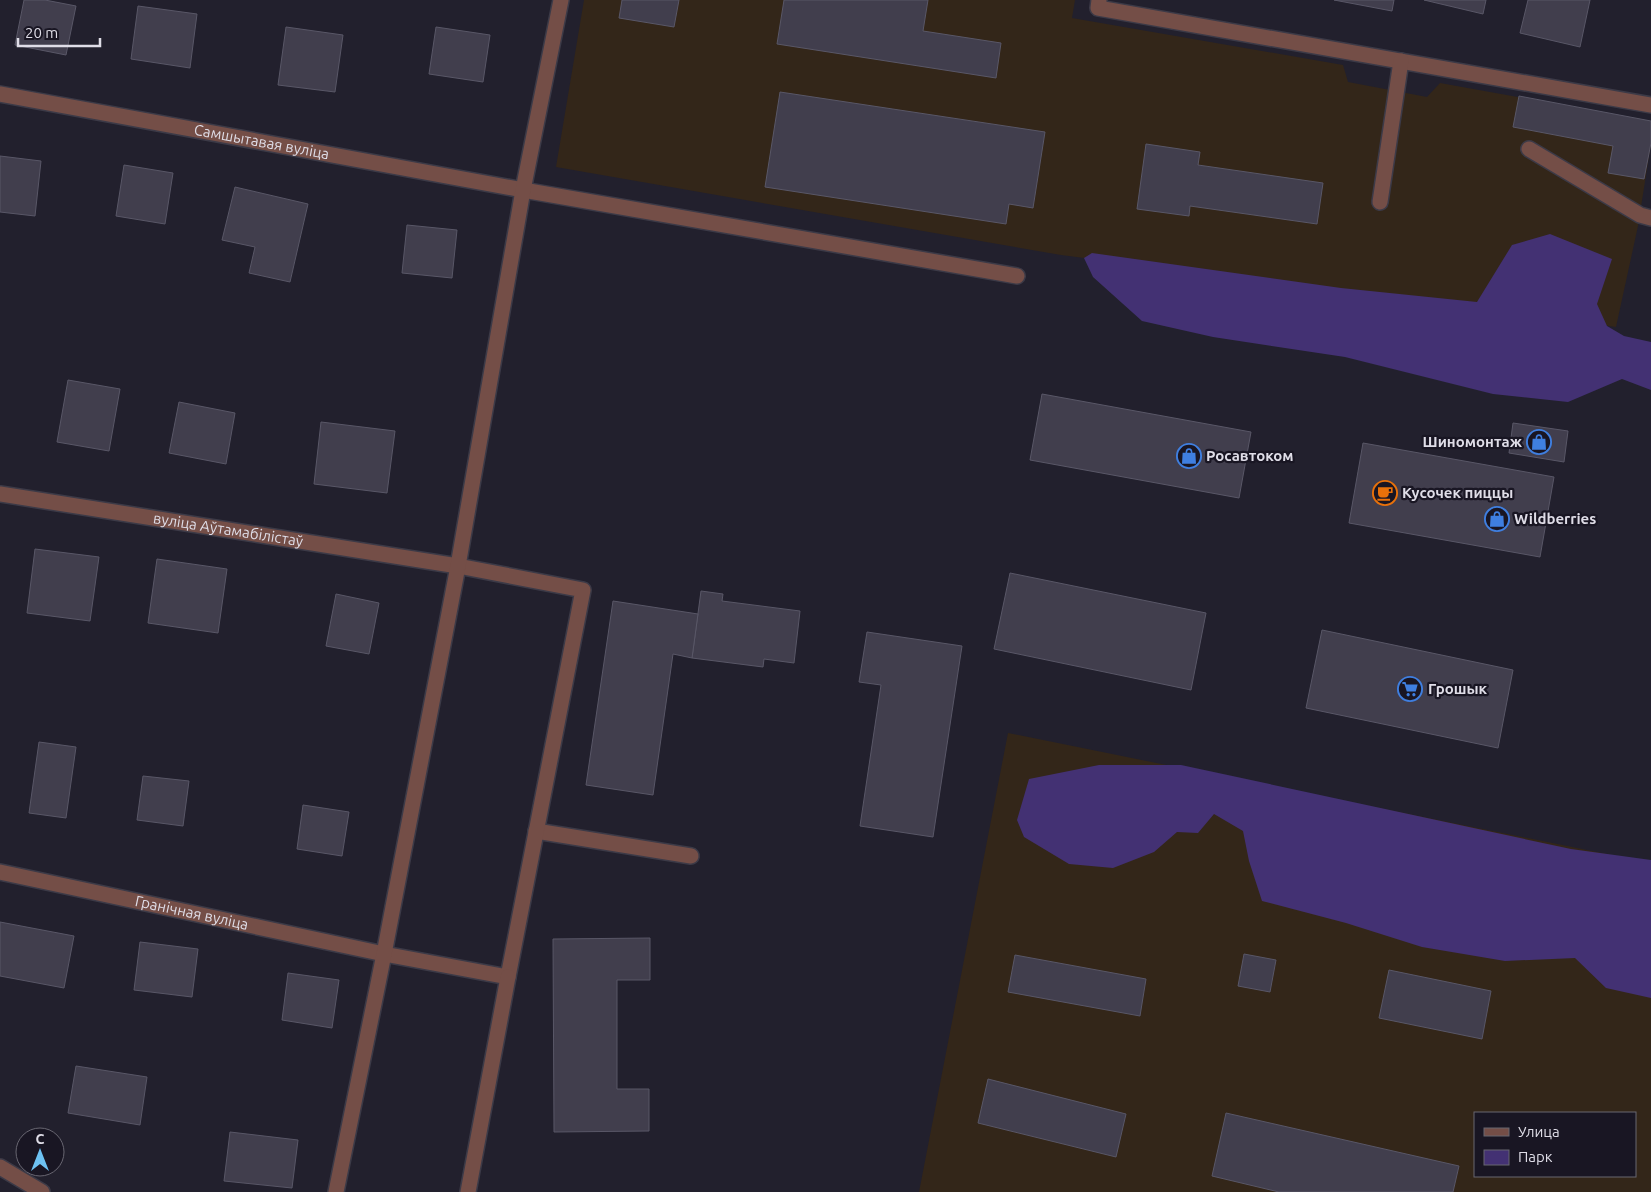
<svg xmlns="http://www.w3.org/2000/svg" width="1651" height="1192" viewBox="0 0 1651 1192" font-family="Ubuntu,sans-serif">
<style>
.industrial{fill:#332619;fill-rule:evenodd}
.green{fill:#433173}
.building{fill:#413e4d;stroke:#595767}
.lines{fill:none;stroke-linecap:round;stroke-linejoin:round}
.lane-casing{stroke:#3c3a47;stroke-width:18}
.street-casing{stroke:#3c3a47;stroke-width:18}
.lane{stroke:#744e47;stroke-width:15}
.street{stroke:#744e47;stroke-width:15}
.labels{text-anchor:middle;stroke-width:4.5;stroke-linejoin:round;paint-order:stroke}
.street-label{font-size:15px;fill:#dfdde7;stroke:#191623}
.poi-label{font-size:15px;font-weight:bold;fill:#dfdde7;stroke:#191623;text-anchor:start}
</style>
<rect width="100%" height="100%" fill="#22202d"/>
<g class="industrial">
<path d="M584,0H1075L1072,18L1343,65L1348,82L1427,97L1440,83L1651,121V143L1638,226L1616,327L1061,255L556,167Z"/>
<path d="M1008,733L1651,863V1192H919ZM1475,1113H1635V1176H1475Z"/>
</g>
<g class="green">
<path d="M1550,234L1612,259L1597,304L1607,326L1624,336L1651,342V390L1622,379L1568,402L1493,394L1345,357L1213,337L1142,321L1093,277L1084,258L1092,253L1341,288L1477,302L1512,245Z"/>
<path d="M1099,765H1181L1571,849L1651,860V998L1606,988L1575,958L1505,961L1422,947L1346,923L1262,901L1249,861L1243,831L1214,814L1198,833L1177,832L1154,852L1113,868L1069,864L1024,837L1017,820L1029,779Z"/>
</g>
<g class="building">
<path d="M24,0H45L76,6L66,55L15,45Z"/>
<path d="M622,0H679L674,27L619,18Z"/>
<path d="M784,0H928L923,31L1001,43L996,78L777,44Z"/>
<path d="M1334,0H1394L1392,11Z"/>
<path d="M1424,0H1486L1483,14Z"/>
<path d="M1528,0H1590L1580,47L1520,33Z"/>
<path d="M138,6L197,14L190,68L131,59Z"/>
<path d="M286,27L343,35L335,92L278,85Z"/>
<path d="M436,27L490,35L483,82L429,74Z"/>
<path d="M780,92L1045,132L1033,208L1009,204L1006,224L765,187Z"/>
<path d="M1519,96L1651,121V143L1644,179L1608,173L1613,146L1513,127Z"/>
<path d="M1146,144L1200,152L1198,165L1323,183L1317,224L1190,206L1189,216L1137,209Z"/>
<path d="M0,156L41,161L35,216L0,212Z"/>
<path d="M124,165L173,173L165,224L116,216Z"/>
<path d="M235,187L308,204L290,282L249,273L255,247L222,240Z"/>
<path d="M407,225L457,230L452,278L402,273Z"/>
<path d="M68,380L120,389L109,451L57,442Z"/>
<path d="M1042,394L1251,432L1239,498L1030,460Z"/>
<path d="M179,402L235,413L226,464L169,453Z"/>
<path d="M321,422L395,431L387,493L314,484Z"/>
<path d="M1513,423L1568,431L1564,462L1509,453Z"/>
<path d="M1363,443L1554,477L1540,557L1349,523Z"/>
<path d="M35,549L99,557L90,621L27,613Z"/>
<path d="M157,559L227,569L218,633L148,623Z"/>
<path d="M1010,573L1206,613L1191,690L994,649Z"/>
<path d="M701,591L723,594L722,601L800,611L794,663L764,659L763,667L692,658Z"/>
<path d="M336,594L379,603L369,654L326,646Z"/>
<path d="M613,601L698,614L692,658L673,654L653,795L586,785Z"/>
<path d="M1322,630L1513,670L1498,748L1306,708Z"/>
<path d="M867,632L962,646L933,837L860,826L881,685L859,682Z"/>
<path d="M39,742L76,747L66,818L29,813Z"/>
<path d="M143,776L189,781L183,826L137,820Z"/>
<path d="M303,805L349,812L342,856L297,849Z"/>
<path d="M0,922L74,936L64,988L0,976Z"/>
<path d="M650,938V980H617V1089H649V1131L554,1132L553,939Z"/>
<path d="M140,942L198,949L192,997L134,990Z"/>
<path d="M1244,954L1276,960L1270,992L1238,986Z"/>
<path d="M1015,955L1146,979L1140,1016L1008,992Z"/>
<path d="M1389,970L1491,991L1482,1039L1379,1018Z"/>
<path d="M288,973L339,980L332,1028L282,1020Z"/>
<path d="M76,1066L147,1077L140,1125L68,1113Z"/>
<path d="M988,1079L1126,1114L1116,1157L978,1123Z"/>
<path d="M1226,1113L1459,1166L1453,1192H1279L1212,1176Z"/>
<path d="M230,1132L298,1140L292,1188L224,1181Z"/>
</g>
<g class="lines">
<defs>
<g id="lane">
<path d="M1099,0L1098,8L1651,105"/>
<path d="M1529,149L1640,215L1651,218"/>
<path d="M523,190L1017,276"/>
<path d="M1380,202L1401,61"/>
<path d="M536,831L691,856"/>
<path d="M384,954L508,977L583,590L458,566"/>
<path d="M468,1192L508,977"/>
</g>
<g id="street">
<path id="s1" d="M0,94L523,190"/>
<path id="s2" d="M0,494L458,566"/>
<path id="s3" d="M0,872L384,954"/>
<path d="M0,1167L42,1192"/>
<path d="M336,1192L384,954L458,566L523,190L561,0"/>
</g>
</defs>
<use href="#lane" class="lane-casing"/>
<use href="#street" class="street-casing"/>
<use href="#lane" class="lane"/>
<use href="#street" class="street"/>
</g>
<defs>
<symbol id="shop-ring" viewBox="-11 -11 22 22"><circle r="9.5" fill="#191623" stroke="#3f7fe0" stroke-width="1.5"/><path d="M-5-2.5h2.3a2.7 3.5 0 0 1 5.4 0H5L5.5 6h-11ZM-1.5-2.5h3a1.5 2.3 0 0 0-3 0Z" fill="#3f7fe0"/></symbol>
<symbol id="cafe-ring" viewBox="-11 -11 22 22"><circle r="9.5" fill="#191623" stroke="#e8710a" stroke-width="1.5"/><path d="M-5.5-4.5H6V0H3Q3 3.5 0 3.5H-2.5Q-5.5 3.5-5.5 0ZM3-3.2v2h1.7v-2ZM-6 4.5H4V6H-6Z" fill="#e8710a"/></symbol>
<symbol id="supermarket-ring" viewBox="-11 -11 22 22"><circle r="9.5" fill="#191623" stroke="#3f7fe0" stroke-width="1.5"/><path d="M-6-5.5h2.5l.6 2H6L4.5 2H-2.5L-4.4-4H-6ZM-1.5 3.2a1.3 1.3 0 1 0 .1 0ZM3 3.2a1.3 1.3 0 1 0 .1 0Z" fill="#3f7fe0"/></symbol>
</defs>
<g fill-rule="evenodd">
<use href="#shop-ring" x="1525" y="428" width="28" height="28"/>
<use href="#shop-ring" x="1175" y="442" width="28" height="28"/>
<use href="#cafe-ring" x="1371" y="479" width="28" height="28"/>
<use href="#shop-ring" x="1483" y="505" width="28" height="28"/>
<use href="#supermarket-ring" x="1396" y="675" width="28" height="28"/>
</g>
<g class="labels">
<g class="street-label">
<text dy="5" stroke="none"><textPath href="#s1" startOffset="266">Самшытавая вуліца</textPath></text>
<text dy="5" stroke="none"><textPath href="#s2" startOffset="231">вуліца Аўтамабілістаў</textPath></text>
<text dy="5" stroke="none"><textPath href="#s3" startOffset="196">Гранічная вуліца</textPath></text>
</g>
<g class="poi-label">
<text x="1522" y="447" text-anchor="end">Шиномонтаж</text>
<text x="1206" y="461">Росавтоком</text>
<text x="1402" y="498">Кусочек пиццы</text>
<text x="1514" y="524">Wildberries</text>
<text x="1428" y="694">Грошык</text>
</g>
</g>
<rect x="1474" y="1112" width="162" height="65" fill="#191623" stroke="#686671"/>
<rect x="1484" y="1128" width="25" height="8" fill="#744e47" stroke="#686671"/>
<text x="1518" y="1137" font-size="15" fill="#dfdde7">Улица</text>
<rect x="1484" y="1150" width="25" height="15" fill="#433173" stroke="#686671"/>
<text x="1518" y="1162" font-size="15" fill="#dfdde7">Парк</text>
<g transform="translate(40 1152)"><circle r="24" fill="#191623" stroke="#686671"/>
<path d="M0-4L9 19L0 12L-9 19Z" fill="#6dc2f3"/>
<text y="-8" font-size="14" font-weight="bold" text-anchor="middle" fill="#dfdde7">С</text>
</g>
<path d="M18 38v8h82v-8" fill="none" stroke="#dfdde7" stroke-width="2.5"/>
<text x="25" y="38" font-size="15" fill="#dfdde7" stroke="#191623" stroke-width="4" paint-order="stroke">20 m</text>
</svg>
